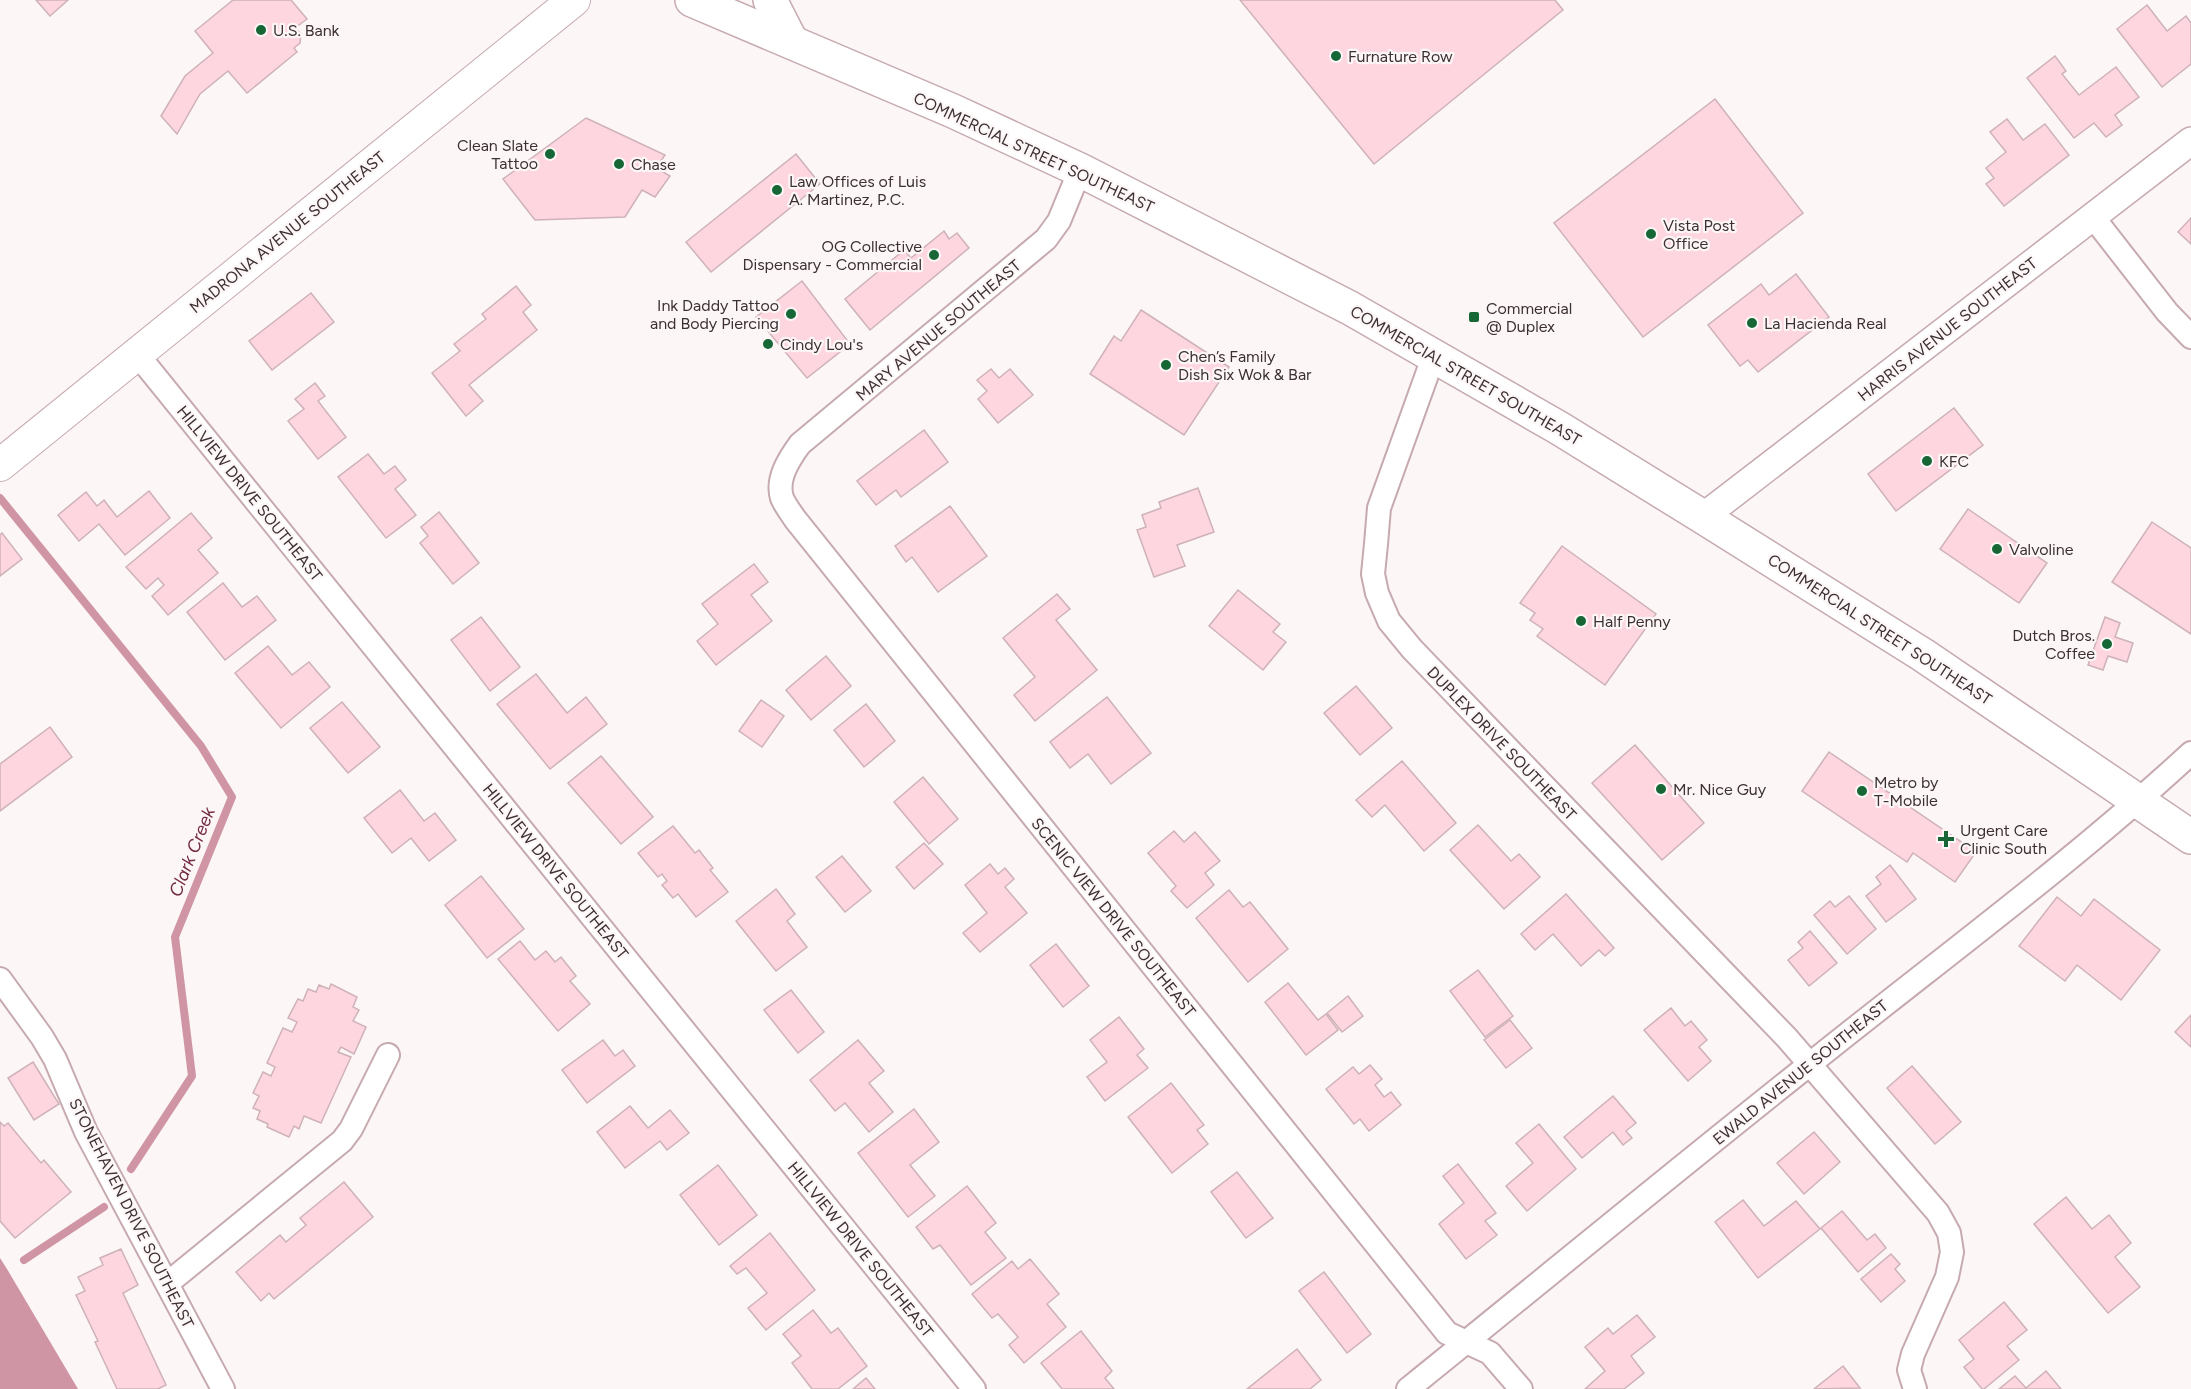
<svg xmlns="http://www.w3.org/2000/svg" width="2191" height="1389" viewBox="0 0 2191 1389" font-family="Figtree,sans-serif">
<style>
.water{fill:#d095a4}
.lines{fill:none;stroke-linecap:round;stroke-linejoin:round}
.stream{stroke:#d095a4;stroke-width:8}
.building{fill:#fdd6df;stroke:#cfb2b9;stroke-width:1.5}
.minor-casing{stroke:#c6aab0;stroke-width:26}
.tertiary-casing{stroke:#c6aab0;stroke-width:30}
.secondary-casing{stroke:#c6aab0;stroke-width:34}
.primary-casing{stroke:#c6aab0;stroke-width:36}
.minor{stroke:#fff;stroke-width:22}
.tertiary{stroke:#fff;stroke-width:27}
.secondary{stroke:#fff;stroke-width:32}
.primary{stroke:#fff;stroke-width:33}
.poi-dot{fill:#166636;stroke:#fcf6f7;stroke-width:2}
.labels{text-anchor:middle;stroke-width:4.5;stroke-linejoin:round;paint-order:stroke}
.poi-label{font-size:16px;fill:#3c3033;stroke:#fcf6f7;text-anchor:start}
.street-label{font-size:16px;fill:#3c3033;stroke:#fcf6f7}
.water-label{font-size:18px;font-style:italic;fill:#732b44;stroke:#fcf6f7}
</style>
<rect width="100%" height="100%" fill="#fcf6f7"/>
<path class="water" d="M0,1258L7,1269L78,1389H0Z"/>
<g class="lines">
<g class="stream">
<path d="M0,498L201,746L232,797L175,937L192,1076L131,1169"/>
<path d="M24,1260L104,1207"/>
</g>
</g>
<g class="building">
<path d="M36,0H68L50,16Z"/>
<path d="M233,0H291L307,19L295,28L301,34L300,43L294,48L297,52L247,93L228,71L200,94L177,134L161,116L185,76L213,53L195,31Z"/>
<path d="M1240,0H1555L1563,10L1374,164Z"/>
<path d="M2147,5L2167,31L2186,16L2191,23V64L2162,87L2117,29Z"/>
<path d="M2055,56L2066,71L2062,74L2079,95L2116,67L2139,97L2115,115L2122,125L2106,137L2094,123L2074,138L2027,78Z"/>
<path d="M1715,99L1803,213L1643,337L1554,223Z"/>
<path d="M586,118L665,155L656,168L670,176L655,197L642,190L625,217L535,220L503,179Z"/>
<path d="M2007,119L2023,140L2045,124L2069,155L2004,206L1986,184L1994,178L1986,168L2006,152L1990,132Z"/>
<path d="M796,154L820,184L711,272L686,242Z"/>
<path d="M2191,218V244L2178,232Z"/>
<path d="M944,231L949,239L957,233L969,248L870,330L845,299L904,250L911,258Z"/>
<path d="M1796,274L1829,317L1758,372L1748,360L1740,366L1708,325L1761,284L1769,295Z"/>
<path d="M802,281L850,344L807,378L756,317Z"/>
<path d="M516,286L531,305L523,312L537,330L469,385L483,401L466,416L432,373L460,351L454,344L486,319L482,314Z"/>
<path d="M311,293L334,322L272,370L249,341Z"/>
<path d="M1141,310L1229,367L1184,435L1090,374L1114,336L1121,341Z"/>
<path d="M991,369L999,378L1010,369L1033,395L998,423L978,399L987,391L977,380Z"/>
<path d="M315,383L325,396L318,401L346,437L318,459L288,421L304,409L295,399Z"/>
<path d="M1954,408L1983,445L1896,511L1868,474Z"/>
<path d="M924,430L948,462L901,497L896,490L876,505L857,481Z"/>
<path d="M368,454L384,474L395,466L406,480L395,489L416,515L386,538L338,477Z"/>
<path d="M1198,488L1214,532L1177,545L1185,566L1154,577L1137,530L1146,527L1142,515L1161,508L1159,502Z"/>
<path d="M149,491L170,518L125,555L99,524L79,541L58,515L86,492L97,506L104,500L117,517Z"/>
<path d="M950,506L987,556L938,592L912,557L906,562L895,546Z"/>
<path d="M1968,509L2047,563L2019,603L1940,549Z"/>
<path d="M439,512L479,563L453,584L420,543L428,536L421,527Z"/>
<path d="M191,513L212,538L198,550L218,573L168,615L152,596L164,585L158,578L146,589L126,567Z"/>
<path d="M2152,522L2191,548V634L2112,582Z"/>
<path d="M2,533L22,559L0,576V535Z"/>
<path d="M1562,546L1656,614L1605,685L1537,636L1543,629L1530,620L1535,613L1520,603Z"/>
<path d="M754,564L768,582L751,595L772,621L716,665L697,641L718,624L702,604Z"/>
<path d="M223,583L242,607L257,596L276,620L225,660L187,612Z"/>
<path d="M1238,590L1280,624L1273,632L1286,642L1263,670L1209,626Z"/>
<path d="M1057,594L1070,609L1056,620L1097,670L1035,721L1014,695L1035,677L1003,638Z"/>
<path d="M481,617L520,667L490,691L451,640Z"/>
<path d="M2105,617L2120,623L2115,637L2133,643L2127,662L2108,656L2103,670L2088,665Z"/>
<path d="M268,646L292,675L309,662L330,687L281,728L235,673Z"/>
<path d="M826,656L851,686L811,720L786,690Z"/>
<path d="M536,674L567,713L586,697L607,724L550,769L497,704Z"/>
<path d="M1356,686L1392,728L1360,755L1324,713Z"/>
<path d="M1107,697L1151,753L1111,784L1088,754L1070,768L1050,742Z"/>
<path d="M761,700L784,716L762,747L739,731Z"/>
<path d="M342,702L380,747L348,773L310,728Z"/>
<path d="M866,704L895,741L864,767L834,730Z"/>
<path d="M50,727L72,757L0,811V764Z"/>
<path d="M1635,745L1704,823L1662,860L1592,783Z"/>
<path d="M1829,752L1976,852L1955,882L1913,853L1907,862L1802,791Z"/>
<path d="M601,756L653,817L621,844L568,783Z"/>
<path d="M1402,761L1456,823L1424,851L1385,805L1372,817L1356,800Z"/>
<path d="M923,777L958,819L929,844L894,802Z"/>
<path d="M400,790L424,821L435,813L456,840L429,861L411,838L392,853L364,818Z"/>
<path d="M1478,825L1511,861L1519,854L1540,877L1504,909L1450,850Z"/>
<path d="M673,826L695,853L699,850L713,868L710,870L728,892L696,917L678,894L673,898L662,885L667,881L662,874L658,877L638,853Z"/>
<path d="M1174,831L1184,842L1195,832L1220,861L1205,873L1214,885L1187,908L1171,891L1176,886L1148,853Z"/>
<path d="M924,843L943,864L914,889L896,867Z"/>
<path d="M842,856L871,891L845,912L816,877Z"/>
<path d="M990,864L998,874L1005,868L1014,879L1005,887L1027,913L980,952L963,933L987,913L965,885Z"/>
<path d="M1890,865L1916,899L1886,922L1866,896L1881,884L1876,877Z"/>
<path d="M481,876L524,929L487,958L445,905Z"/>
<path d="M776,889L795,914L787,921L807,947L776,971L736,921Z"/>
<path d="M1229,890L1243,907L1250,902L1288,949L1248,982L1196,918Z"/>
<path d="M1566,894L1614,948L1605,956L1599,950L1581,966L1553,934L1535,950L1521,934Z"/>
<path d="M1849,896L1876,929L1847,954L1814,915L1830,901L1835,907Z"/>
<path d="M2057,897L2081,916L2094,899L2160,950L2121,1000L2077,965L2065,981L2019,946Z"/>
<path d="M1810,931L1837,963L1809,986L1788,960L1803,948L1798,942Z"/>
<path d="M520,941L535,960L546,951L555,962L561,957L576,976L570,981L590,1004L558,1031L498,959Z"/>
<path d="M1056,944L1089,986L1063,1007L1030,965Z"/>
<path d="M1478,970L1513,1016L1485,1037L1450,991Z"/>
<path d="M1288,983L1318,1020L1326,1014L1338,1030L1306,1055L1265,1002Z"/>
<path d="M331,984L357,997L353,1007L359,1010L353,1021L366,1027L354,1054L341,1047L338,1052L351,1057L321,1123L304,1116L299,1129L294,1126L289,1137L267,1127L268,1124L257,1119L260,1111L253,1108L259,1096L253,1093L263,1072L271,1076L275,1067L267,1063L283,1028L292,1032L297,1022L288,1018L298,999L303,1001L308,989L316,992L319,985L329,989Z"/>
<path d="M791,990L824,1032L798,1053L764,1010Z"/>
<path d="M1348,996L1363,1016L1342,1032L1327,1013Z"/>
<path d="M1671,1008L1685,1026L1691,1021L1707,1040L1699,1047L1711,1061L1688,1081L1644,1030Z"/>
<path d="M2191,1015V1047L2175,1032Z"/>
<path d="M1119,1017L1144,1049L1137,1055L1148,1068L1105,1101L1087,1077L1107,1062L1090,1040Z"/>
<path d="M1510,1020L1532,1048L1506,1068L1484,1040Z"/>
<path d="M603,1040L615,1056L623,1050L635,1066L587,1103L562,1070Z"/>
<path d="M858,1040L884,1071L869,1083L893,1112L869,1132L845,1103L835,1111L810,1080Z"/>
<path d="M33,1062L59,1104L34,1120L8,1078Z"/>
<path d="M1370,1065L1382,1079L1375,1085L1384,1097L1391,1092L1401,1105L1369,1131L1360,1119L1354,1124L1326,1089L1353,1067L1359,1074Z"/>
<path d="M1912,1066L1961,1122L1935,1144L1887,1088Z"/>
<path d="M1171,1083L1204,1125L1197,1130L1208,1144L1172,1173L1128,1117Z"/>
<path d="M1613,1096L1636,1123L1626,1131L1632,1138L1623,1145L1613,1132L1582,1158L1564,1137Z"/>
<path d="M630,1106L648,1128L670,1110L689,1133L667,1150L660,1141L625,1168L597,1132Z"/>
<path d="M914,1109L939,1142L910,1165L935,1196L908,1217L858,1153Z"/>
<path d="M0,1122L4,1126L8,1123L41,1163L44,1160L71,1192L15,1238L0,1221Z"/>
<path d="M1539,1124L1576,1169L1527,1211L1506,1186L1533,1163L1516,1143Z"/>
<path d="M1814,1132L1840,1162L1804,1194L1777,1163Z"/>
<path d="M1458,1164L1496,1213L1485,1221L1497,1235L1466,1259L1439,1224L1464,1203L1443,1176Z"/>
<path d="M718,1165L757,1215L719,1245L680,1195Z"/>
<path d="M1237,1172L1273,1218L1246,1238L1211,1192Z"/>
<path d="M344,1182L373,1217L274,1299L269,1293L261,1301L236,1272L280,1235L286,1242L306,1225L300,1218Z"/>
<path d="M967,1186L996,1223L985,1232L1006,1258L971,1285L940,1245L933,1249L916,1227Z"/>
<path d="M2066,1197L2092,1229L2109,1215L2131,1243L2115,1257L2140,1287L2108,1313L2034,1224Z"/>
<path d="M1743,1200L1764,1226L1796,1201L1820,1229L1758,1278L1715,1222Z"/>
<path d="M1842,1211L1867,1240L1875,1234L1886,1248L1858,1272L1821,1228Z"/>
<path d="M770,1233L815,1290L766,1330L748,1308L767,1293L746,1268L737,1274L730,1266Z"/>
<path d="M121,1249L138,1285L123,1293L166,1385L158,1389H117L95,1342L98,1341L76,1295L85,1291L78,1277L103,1265L100,1258Z"/>
<path d="M1891,1254L1900,1264L1895,1269L1905,1281L1881,1302L1861,1279Z"/>
<path d="M1030,1259L1059,1294L1047,1304L1066,1327L1024,1363L1009,1345L1018,1337L998,1314L992,1318L972,1294L1012,1261L1018,1269Z"/>
<path d="M1324,1272L1371,1334L1347,1353L1299,1291Z"/>
<path d="M2004,1302L2027,1330L2007,1346L2019,1360L1984,1389H1982L1964,1367L1974,1359L1959,1340Z"/>
<path d="M813,1310L831,1333L838,1328L867,1366L838,1389H812L792,1363L801,1356L783,1334Z"/>
<path d="M1637,1315L1655,1337L1631,1356L1644,1373L1624,1389H1585L1605,1371L1585,1347L1608,1328L1613,1334Z"/>
<path d="M1081,1331L1112,1371L1105,1378L1114,1389H1062L1041,1363Z"/>
<path d="M1297,1349L1321,1380L1310,1389H1247Z"/>
<path d="M1843,1366L1860,1388L1814,1389Z"/>
<path d="M2046,1371L2061,1389H1999L2015,1376L2026,1388Z"/>
<path d="M866,1378L875,1389H853Z"/>
</g>
<g class="lines">
<defs>
<g id="minor">
<path d="M1080,170L1059,221L1046,239L800,444C789,459 776,479 782,498C785,505 791,513 795,519L1447,1333L1490,1353L1521,1389"/>
<path d="M2093,217L2167,312L2191,337"/>
<path d="M137,354L974,1389"/>
<path d="M1434,355L1379,508L1376,544L1373,574L1377,593L1389,621L1412,649L1787,1038L1938,1213L1949,1233L1952,1252L1947,1277L1913,1354L1909,1370L1915,1389"/>
<path d="M0,979L42,1037L55,1059L86,1132L223,1389"/>
<path d="M168,1283L342,1141L351,1129L388,1055"/>
<path d="M1408,1389C1542,1281 1675,1171 1810,1064C1938,961 2071,864 2191,753"/>
</g>
<path id="tertiary" d="M1703,517L2191,141"/>
<path id="secondary" d="M0,465L574,0"/>
<g id="primary">
<path d="M692,0L953,111L1080,170L1350,308L1559,428L1703,517L1923,655L2191,837"/>
<path d="M770,0L791,41"/>
</g>
</defs>
<use href="#minor" class="minor-casing"/>
<use href="#tertiary" class="tertiary-casing"/>
<use href="#secondary" class="secondary-casing"/>
<use href="#primary" class="primary-casing"/>
<use href="#minor" class="minor"/>
<use href="#tertiary" class="tertiary"/>
<use href="#secondary" class="secondary"/>
<use href="#primary" class="primary"/>
</g>
<g class="poi-dot">
<circle cx="261" cy="30" r="6"/>
<circle cx="1336" cy="56" r="6"/>
<circle cx="550" cy="154" r="6"/>
<circle cx="619" cy="164" r="6"/>
<circle cx="777" cy="190" r="6"/>
<circle cx="1651" cy="234" r="6"/>
<circle cx="934" cy="255" r="6"/>
<circle cx="791" cy="314" r="6"/>
<rect x="1468" y="311" width="12" height="12" rx="3"/>
<circle cx="1752" cy="323" r="6"/>
<circle cx="768" cy="344" r="6"/>
<circle cx="1166" cy="365" r="6"/>
<circle cx="1927" cy="461" r="6"/>
<circle cx="1997" cy="549" r="6"/>
<circle cx="1581" cy="621" r="6"/>
<circle cx="2107" cy="644" r="6"/>
<circle cx="1661" cy="789" r="6"/>
<circle cx="1862" cy="791" r="6"/>
<path d="M1943 830h6v6h6v6h-6v6h-6v-6h-6v-6h6z"/>
</g>
<g class="labels">
<g class="poi-label">
<text x="273" y="36">U.S. Bank</text>
<text x="1348" y="62">Furnature Row</text>
<text x="538" y="151" text-anchor="end">Clean Slate<tspan x="538" dy="18">Tattoo</tspan></text>
<text x="631" y="170">Chase</text>
<text x="789" y="187">Law Offices of Luis<tspan x="789" dy="18">A. Martinez, P.C.</tspan></text>
<text x="1663" y="231">Vista Post<tspan x="1663" dy="18">Office</tspan></text>
<text x="922" y="252" text-anchor="end">OG Collective<tspan x="922" dy="18">Dispensary - Commercial</tspan></text>
<text x="779" y="311" text-anchor="end">Ink Daddy Tattoo<tspan x="779" dy="18">and Body Piercing</tspan></text>
<text x="1486" y="314">Commercial<tspan x="1486" dy="18">@ Duplex</tspan></text>
<text x="1764" y="329">La Hacienda Real</text>
<text x="780" y="350">Cindy Lou's</text>
<text x="1178" y="362">Chen’s Family<tspan x="1178" dy="18">Dish Six Wok &amp; Bar</tspan></text>
<text x="1939" y="467">KFC</text>
<text x="2009" y="555">Valvoline</text>
<text x="1593" y="627">Half Penny</text>
<text x="2095" y="641" text-anchor="end">Dutch Bros.<tspan x="2095" dy="18">Coffee</tspan></text>
<text x="1874" y="788">Metro by<tspan x="1874" dy="18">T-Mobile</tspan></text>
<text x="1673" y="795">Mr. Nice Guy</text>
<text x="1960" y="836">Urgent Care<tspan x="1960" dy="18">Clinic South</tspan></text>
</g>
<g class="street-label">
<text transform="translate(1034 152) rotate(25)" y="6">COMMERCIAL STREET SOUTHEAST</text>
<text transform="translate(287 232) rotate(-39)" y="6">MADRONA AVENUE SOUTHEAST</text>
<text transform="translate(1947 329) rotate(-38)" y="6">HARRIS AVENUE SOUTHEAST</text>
<text transform="translate(938 330) rotate(-40)" y="6">MARY AVENUE SOUTHEAST</text>
<text transform="translate(1466 375) rotate(30)" y="6">COMMERCIAL STREET SOUTHEAST</text>
<text transform="translate(250 493) rotate(51)" y="6">HILLVIEW DRIVE SOUTHEAST</text>
<text transform="translate(1880 629) rotate(33)" y="6">COMMERCIAL STREET SOUTHEAST</text>
<text transform="translate(1502 743) rotate(46)" y="6">DUPLEX DRIVE SOUTHEAST</text>
<text transform="translate(556 871) rotate(51)" y="6">HILLVIEW DRIVE SOUTHEAST</text>
<text transform="translate(1114 917) rotate(51)" y="6">SCENIC VIEW DRIVE SOUTHEAST</text>
<text transform="translate(1800 1072) rotate(-39)" y="6">EWALD AVENUE SOUTHEAST</text>
<text transform="translate(132 1213) rotate(63)" y="6">STONEHAVEN DRIVE SOUTHEAST</text>
<text transform="translate(861 1249) rotate(51)" y="6">HILLVIEW DRIVE SOUTHEAST</text>
</g>
<g class="water-label">
<text transform="translate(192 852) rotate(-68)" y="6">Clark Creek</text>
</g>
</g>
</svg>
